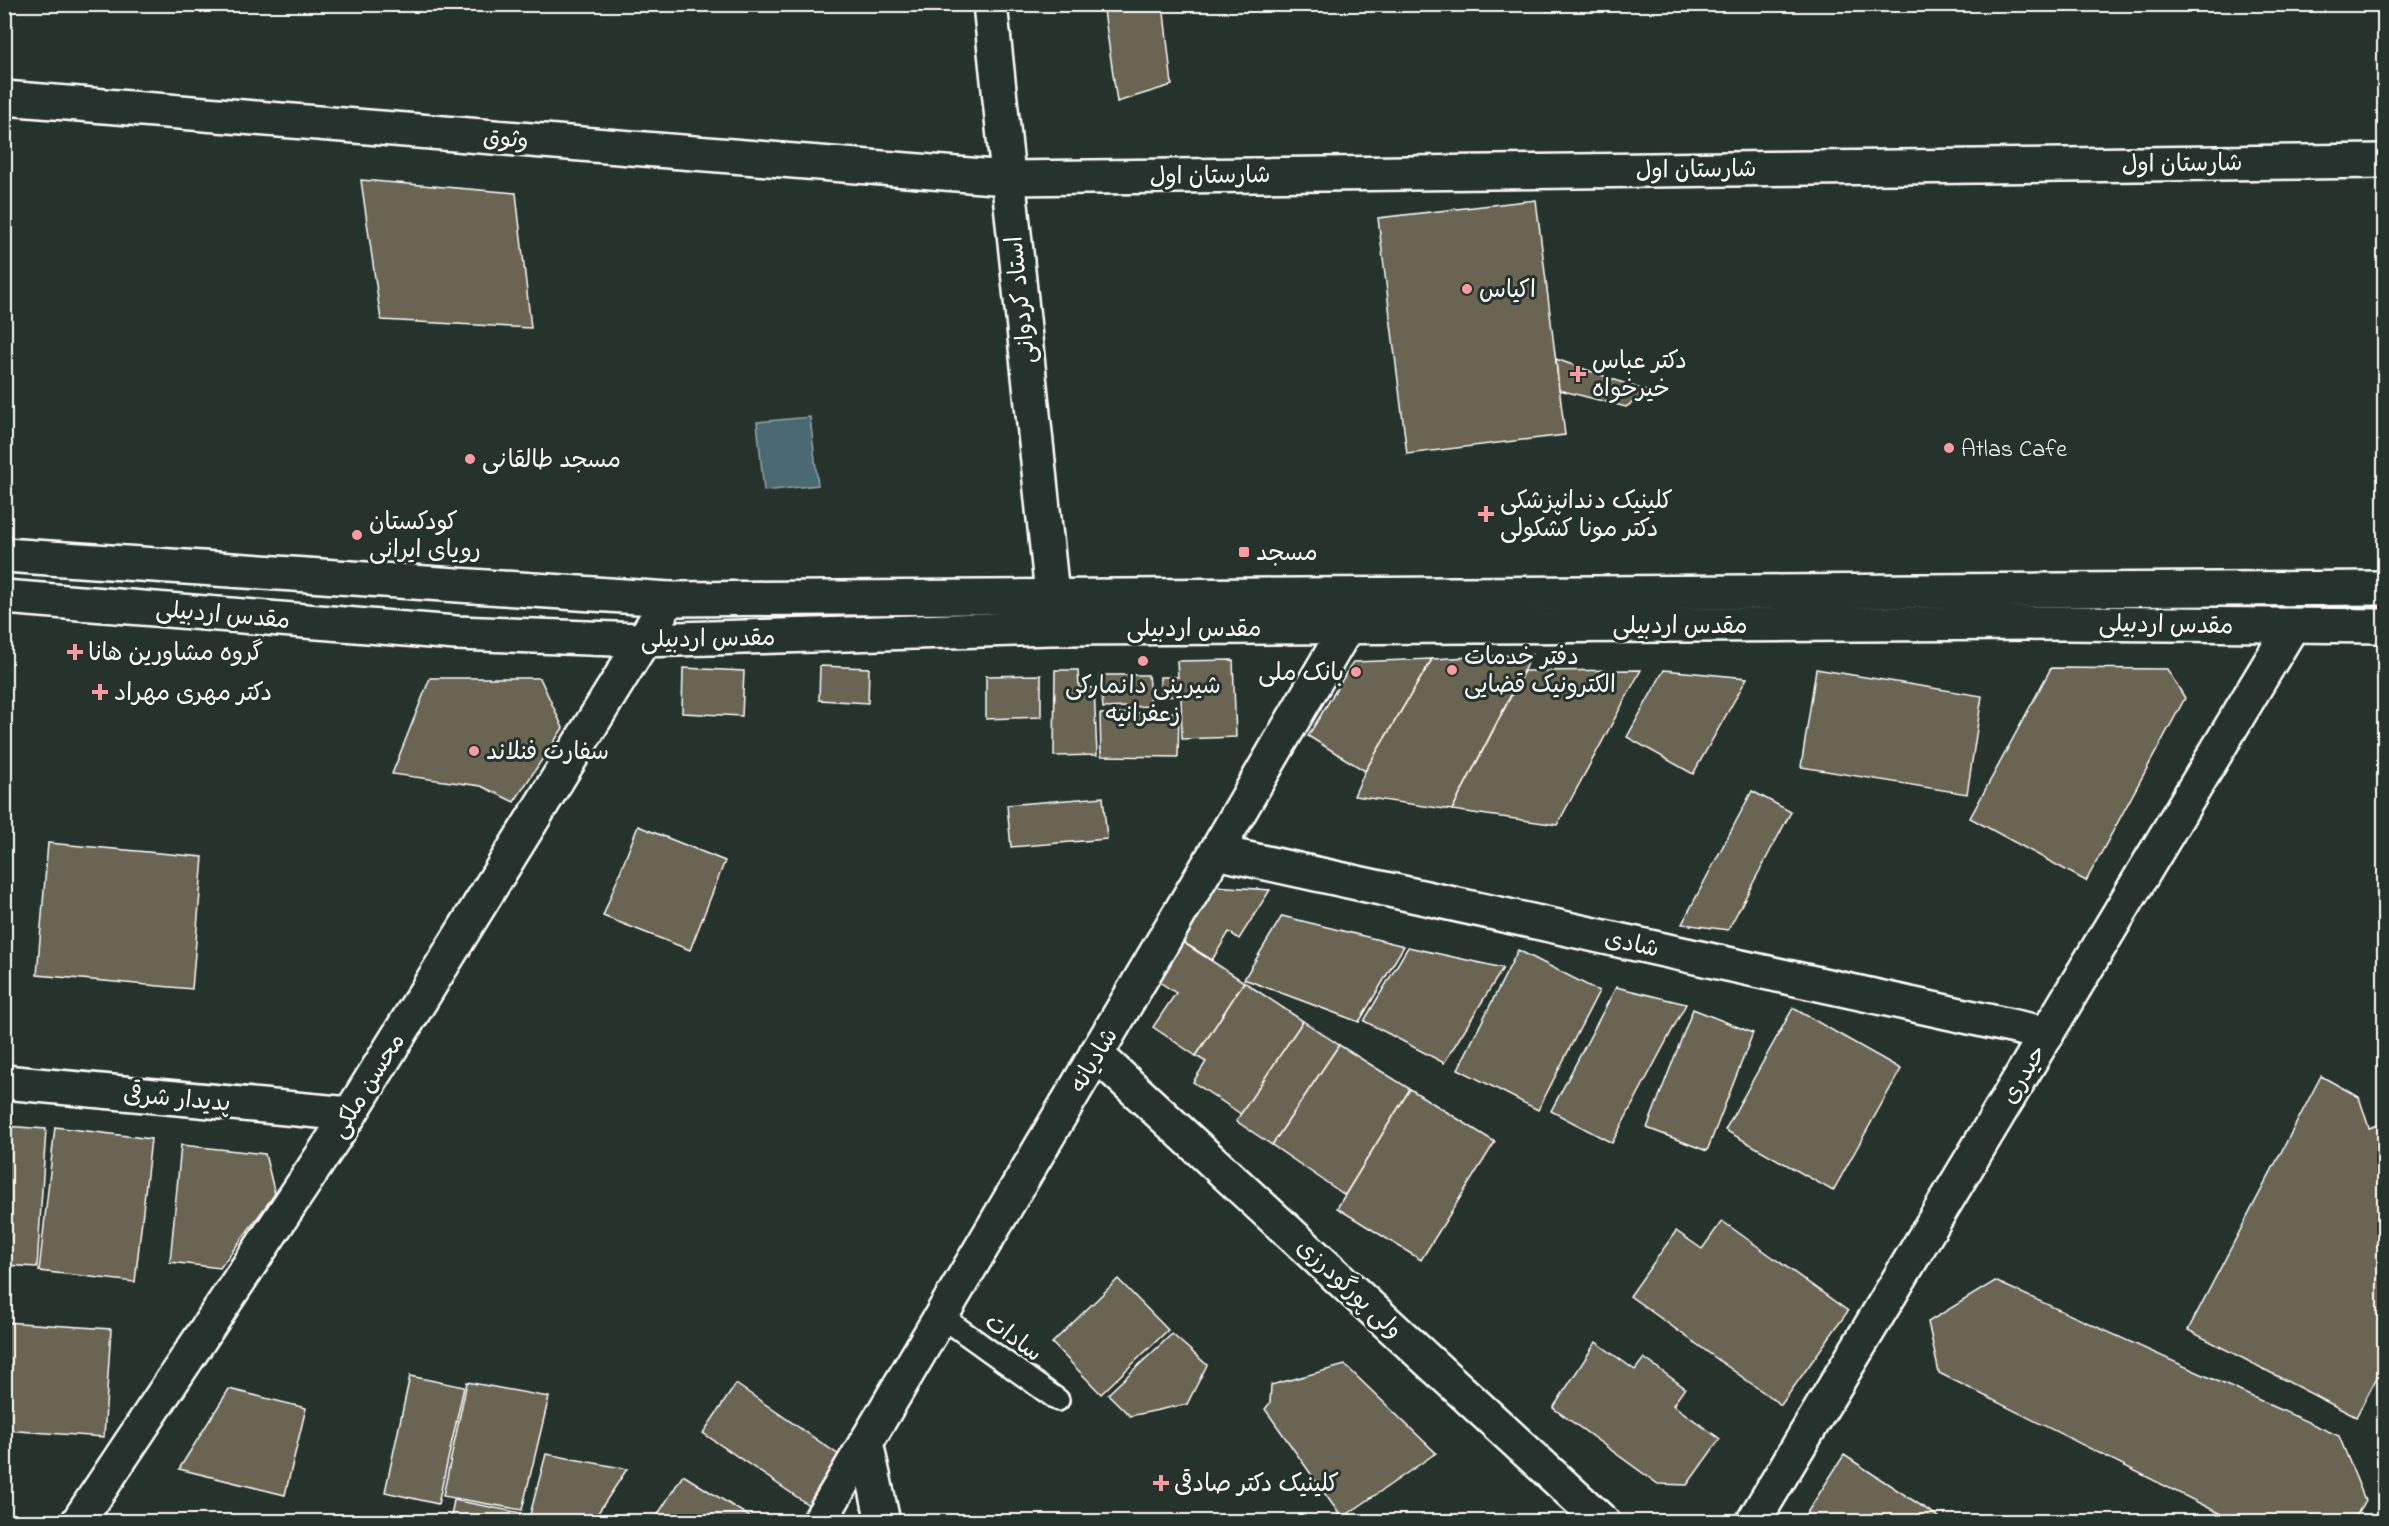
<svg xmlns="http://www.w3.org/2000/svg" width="2389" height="1526" viewBox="0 0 2389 1526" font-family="'Indie Flower','Playpen Sans Arabic',sans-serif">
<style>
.water{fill:#4b6972;stroke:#93a5aa;stroke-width:1.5}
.building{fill:#6b6553;stroke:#fff;stroke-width:1.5}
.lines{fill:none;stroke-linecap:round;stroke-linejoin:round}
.service-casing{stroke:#fff;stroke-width:26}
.minor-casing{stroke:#fff;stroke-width:38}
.tertiary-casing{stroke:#fff;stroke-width:38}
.secondary-casing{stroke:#fff;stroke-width:38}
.service{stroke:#26332d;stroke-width:21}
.minor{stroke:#26332d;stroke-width:33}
.tertiary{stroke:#26332d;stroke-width:33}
.secondary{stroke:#26332d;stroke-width:33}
.poi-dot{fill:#ff9aa2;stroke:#26332d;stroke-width:2}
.labels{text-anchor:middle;stroke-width:6;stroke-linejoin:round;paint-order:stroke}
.street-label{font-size:24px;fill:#fff;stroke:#26332d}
.poi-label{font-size:24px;fill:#fff;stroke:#26332d;text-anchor:start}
</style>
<rect width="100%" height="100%" fill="#26332d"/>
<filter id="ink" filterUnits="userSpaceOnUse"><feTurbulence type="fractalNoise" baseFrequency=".0167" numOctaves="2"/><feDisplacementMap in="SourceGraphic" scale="12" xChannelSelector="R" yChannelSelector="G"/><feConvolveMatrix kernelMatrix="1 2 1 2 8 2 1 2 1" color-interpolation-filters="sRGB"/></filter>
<g filter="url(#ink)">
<path class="water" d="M810,417L818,485L764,491L757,422Z"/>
<g class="building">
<path d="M1103,4H1163L1172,85L1117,102Z"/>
<path d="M1547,4H1599L1547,11Z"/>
<path d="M1840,4H1885L1840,10Z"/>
<path d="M361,180L516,193L531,328L381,320Z"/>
<path d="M1536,200L1565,435L1407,454L1378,218Z"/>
<path d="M1556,359L1649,392L1626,407L1559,390Z"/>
<path d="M1532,654L1452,810L1354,796L1365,771L1432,659Z"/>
<path d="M1432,659L1365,771L1308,736L1353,662Z"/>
<path d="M1233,660L1236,737L1182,739L1181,696L1160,697V677H1178L1177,661Z"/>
<path d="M820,666L869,668L868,703L819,700Z"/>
<path d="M683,668L744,671L742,716L682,713Z"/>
<path d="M2051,668L2167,669L2185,698L2086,881L1970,818Z"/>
<path d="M1816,669L1982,696L1967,794L1801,767Z"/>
<path d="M1055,670H1078L1079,687L1094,688L1097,755L1054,756Z"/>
<path d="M1641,670L1557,825L1452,810L1524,671Z"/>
<path d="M1664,670L1747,678L1693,774L1627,737Z"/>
<path d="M1041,675V717L986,719V676Z"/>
<path d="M1100,675H1148L1151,706L1103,708Z"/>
<path d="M430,678H540L563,728L514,802L481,786L392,774Z"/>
<path d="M1179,712L1178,757L1101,756L1100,714Z"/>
<path d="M1752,791L1791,812L1728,930L1682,924Z"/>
<path d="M1103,797L1107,839L1011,847L1007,805Z"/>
<path d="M638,826L725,861L690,950L603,916Z"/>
<path d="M48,843L203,857L192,989L37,975Z"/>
<path d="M1215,886L1270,890L1239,939L1229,932L1212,960L1181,941Z"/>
<path d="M1282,916L1404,946L1359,1022L1244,979Z"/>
<path d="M1181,941L1244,982L1196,1056L1153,1027L1176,993L1155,979Z"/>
<path d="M1408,947L1503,968L1444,1063L1364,1021Z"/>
<path d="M1518,950L1599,991L1538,1110L1458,1069Z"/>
<path d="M1244,982L1303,1021L1241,1114L1193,1082L1206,1062L1196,1056Z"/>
<path d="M1616,987L1686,1004L1612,1143L1551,1111Z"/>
<path d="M1793,1008L1901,1069L1833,1191L1725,1130Z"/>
<path d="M1693,1009L1753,1033L1707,1151L1647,1128Z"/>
<path d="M1303,1021L1339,1045L1272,1145L1236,1121Z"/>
<path d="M1339,1045L1410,1089L1345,1195L1272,1145Z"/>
<path d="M2321,1076L2359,1097L2369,1128L2384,1123V1364L2356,1417L2188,1330Z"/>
<path d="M1410,1089L1495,1142L1421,1260L1337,1208Z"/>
<path d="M4,1126L46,1129L37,1267L4,1265Z"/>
<path d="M55,1127L151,1139L135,1282L39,1271Z"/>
<path d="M181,1145L265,1154L275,1194L220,1268L170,1262Z"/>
<path d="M1722,1221L1848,1311L1781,1405L1630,1296L1676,1231L1702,1249Z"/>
<path d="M1118,1279L1168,1330L1101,1394L1052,1343Z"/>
<path d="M1995,1281L2339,1436L2365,1500L2353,1522H2237L1939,1373L1928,1322Z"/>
<path d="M4,1322L111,1329L104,1437L4,1430Z"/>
<path d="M1172,1334L1207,1365L1187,1404L1130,1416L1108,1394Z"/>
<path d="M1596,1342L1635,1370L1644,1358L1685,1388L1673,1405L1720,1439L1687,1485L1658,1484L1553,1408Z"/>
<path d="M1345,1365L1436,1453L1342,1518L1265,1409L1270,1403L1271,1385Z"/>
<path d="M410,1376L464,1387L438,1504L385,1492Z"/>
<path d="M467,1382L549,1397L522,1510L443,1496Z"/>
<path d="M736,1384L849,1462L816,1510L703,1433Z"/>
<path d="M229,1389L306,1408L285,1495L179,1469Z"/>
<path d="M546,1454L627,1469L592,1522H528Z"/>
<path d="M1844,1455L1946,1522H1801Z"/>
<path d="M683,1475L752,1518L751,1522H653Z"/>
<path d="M454,1500L521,1513L519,1522H450Z"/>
</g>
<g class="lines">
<defs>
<path id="service" d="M941,1316L1058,1400"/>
<g id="minor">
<path d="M4,98L1007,178L2384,161"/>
<path d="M1216,852L2047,1034"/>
<path d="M1096,1054L1603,1522"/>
<path d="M4,1082L350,1114"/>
<path d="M866,1442L883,1522"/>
<path d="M78,1522L350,1114L669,599"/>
<path d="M819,1522L1216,852L1347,627L1353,600"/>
<path d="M1753,1522L2292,626"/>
</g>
<path id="tertiary" d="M990,4L1052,595"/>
<g id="secondary">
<path d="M4,555L669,599L2384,588"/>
<path d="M4,597L456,633L641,640L1052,628L2066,623L2384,626"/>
</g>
</defs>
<use href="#service" class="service-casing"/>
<use href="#minor" class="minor-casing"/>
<use href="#tertiary" class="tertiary-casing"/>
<use href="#secondary" class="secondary-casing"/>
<use href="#service" class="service"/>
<use href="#minor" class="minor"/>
<use href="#tertiary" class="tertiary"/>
<use href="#secondary" class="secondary"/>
</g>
</g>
<g class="poi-dot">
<circle cx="1467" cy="289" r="6"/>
<path d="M1575 365h6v6h6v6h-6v6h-6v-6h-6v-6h6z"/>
<circle cx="1949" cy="448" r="6"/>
<circle cx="470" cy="459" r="6"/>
<path d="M1483 505h6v6h6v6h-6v6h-6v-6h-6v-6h6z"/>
<circle cx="357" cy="535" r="6"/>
<rect x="1238" y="546" width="12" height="12" rx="3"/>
<path d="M72 643h6v6h6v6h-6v6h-6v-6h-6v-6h6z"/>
<circle cx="1143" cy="661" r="6"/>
<circle cx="1452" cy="670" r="6"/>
<circle cx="1356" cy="672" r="6"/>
<path d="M97 683h6v6h6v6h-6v6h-6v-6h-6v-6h6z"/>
<circle cx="474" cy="751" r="6"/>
<path d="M1158 1474h6v6h6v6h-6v6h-6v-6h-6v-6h6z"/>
</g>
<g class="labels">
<g class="street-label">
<text transform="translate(506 138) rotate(5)" y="8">وثوق</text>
<text transform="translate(2182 163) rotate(-1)" y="8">شارستان اول</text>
<text transform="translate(1696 169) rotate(-1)" y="8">شارستان اول</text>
<text transform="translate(1210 175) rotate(-1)" y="8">شارستان اول</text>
<text transform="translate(1020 300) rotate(-96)" y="8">استاد کردوانی</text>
<text transform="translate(223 614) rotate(5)" y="8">مقدس اردبیلی</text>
<text transform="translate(2166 624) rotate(1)" y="8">مقدس اردبیلی</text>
<text x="1680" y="633">مقدس اردبیلی</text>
<text x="1194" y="636">مقدس اردبیلی</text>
<text transform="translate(708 638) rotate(-1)" y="8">مقدس اردبیلی</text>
<text transform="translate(1632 943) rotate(12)" y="8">شادی</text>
<text transform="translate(1093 1060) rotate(-59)" y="8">شادیانه</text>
<text transform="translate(2023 1074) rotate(-59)" y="8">حیدری</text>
<text transform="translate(367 1085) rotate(-58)" y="8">محسن ملکی</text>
<text transform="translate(177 1098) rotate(5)" y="8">پدیدار شرقی</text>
<text transform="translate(1350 1288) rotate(43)" y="8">ولی پورگودرزی</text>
<text transform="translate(1014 1337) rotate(36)" y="8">سادات</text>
</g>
<g class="poi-label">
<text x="1479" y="297">اکیاس</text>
<text x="1592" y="368">دکتر عباس<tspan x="1592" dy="28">خیرخواه</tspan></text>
<text x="1961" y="456">Atlas Cafe</text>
<text x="482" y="467">مسجد طالقانی</text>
<text x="1500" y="508">کلینیک دندانپزشکی<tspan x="1500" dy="28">دکتر مونا کشکولی</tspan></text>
<text x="369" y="529">کودکستان<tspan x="369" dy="28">رویای ایرانی</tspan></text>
<text x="1256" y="560">مسجد</text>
<text x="88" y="660">گروه مشاورین هانا</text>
<text x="1464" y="664">دفتر خدمات<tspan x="1464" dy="28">الکترونیک قضایی</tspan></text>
<text x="1344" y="680" text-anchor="end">بانک ملی</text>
<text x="1143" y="693" text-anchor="middle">شیرینی دانمارکی<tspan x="1143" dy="28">زعفرانیه</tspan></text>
<text x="114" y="700">دکتر مهری مهراد</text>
<text x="486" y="759">سفارت فنلاند</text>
<text x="1174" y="1491">کلینیک دکتر صادقی</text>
</g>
</g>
<rect width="2389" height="1526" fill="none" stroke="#26332d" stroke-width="24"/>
<rect x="12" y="12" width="2365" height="1502" fill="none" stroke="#fff" stroke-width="2" filter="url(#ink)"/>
</svg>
